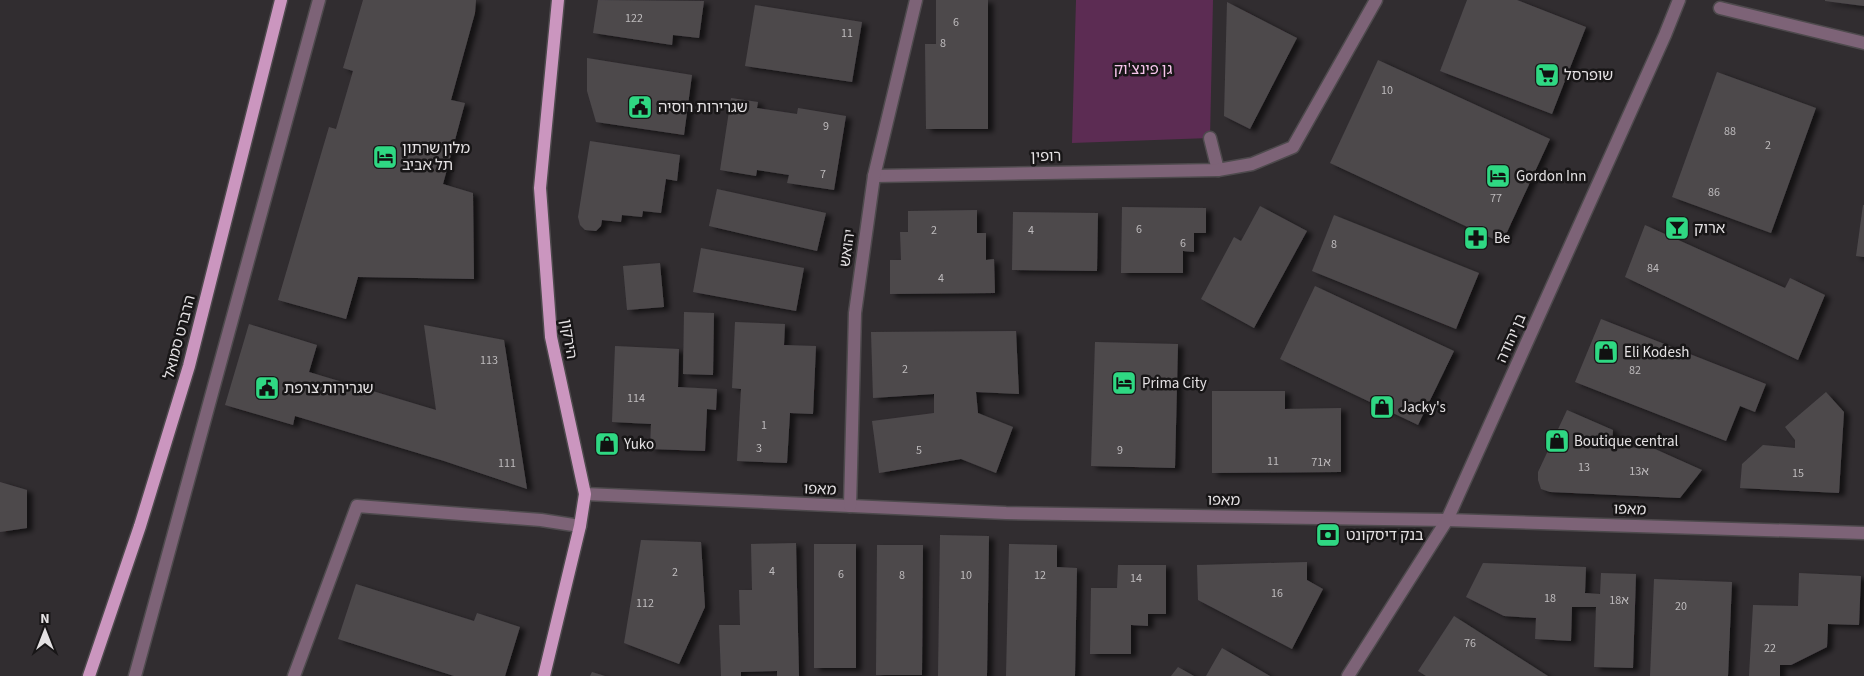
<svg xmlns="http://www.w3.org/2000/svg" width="1864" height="676" viewBox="0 0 1864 676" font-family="'Source Sans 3','Noto Sans Hebrew',sans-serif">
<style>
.green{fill:#5c2c53}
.building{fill:#4d494c;filter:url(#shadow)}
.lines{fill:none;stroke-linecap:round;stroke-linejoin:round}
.minor-casing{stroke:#4e4a4d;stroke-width:15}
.major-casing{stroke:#4e4a4d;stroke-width:15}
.minor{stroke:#7d6377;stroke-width:12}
.major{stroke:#cb96bf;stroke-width:12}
.labels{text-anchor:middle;stroke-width:5;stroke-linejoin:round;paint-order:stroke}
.number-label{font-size:12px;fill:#bebbbd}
.park-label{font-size:15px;fill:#f7c4eb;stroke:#181617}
.poi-label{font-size:15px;fill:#e4e1e3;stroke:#181617;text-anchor:start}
.street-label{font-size:15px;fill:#e4e1e3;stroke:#181617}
</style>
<defs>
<filter id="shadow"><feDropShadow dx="5.5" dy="3" stdDeviation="2.5" flood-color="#0009"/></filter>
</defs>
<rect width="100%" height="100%" fill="#312d30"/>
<path class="green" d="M1076,0H1213L1210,138L1072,143Z"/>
<g class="building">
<path d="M363,0H476L475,13L451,100L465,103L443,184L473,193L474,279L358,277L346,319L278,300L329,127L336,129L353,71L343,68Z"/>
<path d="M598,0L704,1L699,38L673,35L672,45L593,33Z"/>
<path d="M936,0H988V129H926L925,44H936Z"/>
<path d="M1467,0H1517L1586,27L1552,114L1440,71Z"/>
<path d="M1825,0H1864V6L1825,1Z"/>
<path d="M1227,2L1297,38L1250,129L1224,116Z"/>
<path d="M755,5L862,22L852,82L745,66Z"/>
<path d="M587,58L692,75L684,135L596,122L587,91Z"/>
<path d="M1378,60L1550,139L1502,243L1330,163Z"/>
<path d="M1717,72L1816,108L1771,233L1672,197Z"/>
<path d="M731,98L758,102L757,108L797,114L798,108L846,116L834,190L787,183L789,175L757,170L756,176L720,170Z"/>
<path d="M590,141L680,155L677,181L666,179L661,213L643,211L642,217L622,215L621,222L602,220L601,226L596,231L585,230L580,225L578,217Z"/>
<path d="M717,189L826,213L817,251L709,226Z"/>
<path d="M1863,205H1864V257L1856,256Z"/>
<path d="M1260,206L1307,231L1254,328L1201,299L1234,237L1241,241Z"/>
<path d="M1122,207L1206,208V233H1194V252L1183,251V273H1121Z"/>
<path d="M977,210V233H986V260L994,259L995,293L890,294V260H901L900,232H908V211Z"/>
<path d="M1013,212L1098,213L1097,271L1012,270Z"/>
<path d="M1334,215L1479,273L1456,329L1312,271Z"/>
<path d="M1645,225L1785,288L1790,278L1825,295L1798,360L1625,277Z"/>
<path d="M701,248L804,268L796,311L693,292Z"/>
<path d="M660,263L664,307L627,310L623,266Z"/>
<path d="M1315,286L1454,351L1418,425L1280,359Z"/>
<path d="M684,312L714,313L713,375L683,374Z"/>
<path d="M1601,319L1766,384L1755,412L1740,406L1726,441L1575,382Z"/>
<path d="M735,322L785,324L784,345L816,346L813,414L790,413L787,463L737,461L741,389L732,388Z"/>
<path d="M249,324L317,345L309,372L436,410L424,325L504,340L527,489L444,461L295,416L293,425L225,405Z"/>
<path d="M1016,331L1019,394L976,392L978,413L1013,427L996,473L961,459L879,473L872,421L934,413V394L873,398L871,332Z"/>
<path d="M1095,342L1178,344L1175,468L1091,466Z"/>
<path d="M615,346L679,349L678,387L717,389L716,410L707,409L705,451L650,449L651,424L612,422Z"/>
<path d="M1212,391H1285V409L1341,408V472L1212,473Z"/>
<path d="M1826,392L1844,412L1839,493L1740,488L1742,464L1763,445L1795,448V440L1785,427Z"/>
<path d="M1567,410L1613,430L1612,446L1655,449L1702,470L1680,498L1550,492L1541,489L1538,480V472Z"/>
<path d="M0,482L27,490V528L0,532Z"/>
<path d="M940,535L989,536L987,676H938Z"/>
<path d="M641,540L701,542L705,607L679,664L624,643Z"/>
<path d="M796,543L799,676H777V671L741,672V676H721L719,625H740L739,590H752L751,544Z"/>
<rect x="814" y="544" width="42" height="124"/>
<path d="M1009,544L1057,545V567L1077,568L1075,676H1006Z"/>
<path d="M877,545H923L922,675H876Z"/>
<path d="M1307,562V580L1323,589L1292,649L1198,600L1197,565Z"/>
<path d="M1483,563L1586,567L1585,593L1600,594L1601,573L1636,574L1633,668L1594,667L1596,607H1572L1571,641L1535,639L1536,618L1504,616L1466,597Z"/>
<path d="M1118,565H1166V614H1148V626L1131,625V654H1090L1091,588H1117Z"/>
<path d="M1799,573L1861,576L1859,625L1828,624L1827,647L1791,665H1780V676H1749L1753,605L1798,606Z"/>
<path d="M1654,579L1732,582L1728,676H1650Z"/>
<path d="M356,584L474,621L477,613L520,627L505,676H454L338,639Z"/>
<path d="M1454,616L1548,676H1426L1418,671Z"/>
<path d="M1222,648L1270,676H1206Z"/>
<path d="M1178,667L1194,676H1171Z"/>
<path d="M592,672L605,676H590Z"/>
</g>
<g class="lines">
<defs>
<g id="minor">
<path d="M1720,8L1864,43"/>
<path d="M1210,138L1218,170"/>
<path d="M874,176L1218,170L1252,164L1293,147L1376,0"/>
<path d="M585,494L1006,513L1447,520L1864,533"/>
<path d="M850,506L855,313L874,176L916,0"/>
<path d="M135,676L319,0"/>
<path d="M294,676L357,506L541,520L580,526"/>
<path d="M1348,676L1447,520L1665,35L1679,0"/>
</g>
<g id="major">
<path d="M89,676L140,526L189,366L281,0"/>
<path d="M544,676L580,526L585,494L551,337L540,188L558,0"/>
</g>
</defs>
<use href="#minor" class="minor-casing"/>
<use href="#major" class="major-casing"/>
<use href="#minor" class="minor"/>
<use href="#major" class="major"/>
</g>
<defs>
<symbol id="supermarket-square" viewBox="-11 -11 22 22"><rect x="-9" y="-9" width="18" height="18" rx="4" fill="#2fd883" stroke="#181617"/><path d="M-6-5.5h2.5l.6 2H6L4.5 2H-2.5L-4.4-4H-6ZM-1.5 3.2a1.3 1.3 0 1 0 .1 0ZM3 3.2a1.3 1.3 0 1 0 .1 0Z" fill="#111"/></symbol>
<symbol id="civic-square" viewBox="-11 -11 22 22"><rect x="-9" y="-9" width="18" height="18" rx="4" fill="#2fd883" stroke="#181617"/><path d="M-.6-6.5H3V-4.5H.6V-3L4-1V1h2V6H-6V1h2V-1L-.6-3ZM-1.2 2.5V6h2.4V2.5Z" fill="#111"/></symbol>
<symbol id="hotel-square" viewBox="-11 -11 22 22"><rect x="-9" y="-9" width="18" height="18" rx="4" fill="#2fd883" stroke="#181617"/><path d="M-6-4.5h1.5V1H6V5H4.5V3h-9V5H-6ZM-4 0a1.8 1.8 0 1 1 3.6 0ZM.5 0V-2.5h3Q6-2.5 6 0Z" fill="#111"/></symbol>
<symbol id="bar-square" viewBox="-11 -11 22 22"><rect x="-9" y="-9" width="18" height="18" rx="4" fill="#2fd883" stroke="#181617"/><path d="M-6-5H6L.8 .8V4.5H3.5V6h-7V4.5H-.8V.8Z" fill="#111"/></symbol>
<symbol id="pharmacy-square" viewBox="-11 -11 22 22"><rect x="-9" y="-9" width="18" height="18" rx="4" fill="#2fd883" stroke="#181617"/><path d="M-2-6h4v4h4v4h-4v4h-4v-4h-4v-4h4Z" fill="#111"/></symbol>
<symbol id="shop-square" viewBox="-11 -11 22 22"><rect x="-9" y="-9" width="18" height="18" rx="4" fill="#2fd883" stroke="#181617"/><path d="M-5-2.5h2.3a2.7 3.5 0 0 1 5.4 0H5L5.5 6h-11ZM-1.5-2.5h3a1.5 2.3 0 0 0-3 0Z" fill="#111"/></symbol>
<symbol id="bank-square" viewBox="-11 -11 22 22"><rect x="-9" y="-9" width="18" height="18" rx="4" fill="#2fd883" stroke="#181617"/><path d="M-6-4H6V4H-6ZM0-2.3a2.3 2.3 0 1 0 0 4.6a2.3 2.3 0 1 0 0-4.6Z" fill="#111"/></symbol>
</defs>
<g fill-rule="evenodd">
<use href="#supermarket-square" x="1533" y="61" width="28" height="28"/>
<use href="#civic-square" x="626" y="93" width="28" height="28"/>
<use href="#hotel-square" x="371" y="143" width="28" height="28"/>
<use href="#hotel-square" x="1484" y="162" width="28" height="28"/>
<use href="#bar-square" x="1663" y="214" width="28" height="28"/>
<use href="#pharmacy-square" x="1462" y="224" width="28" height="28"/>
<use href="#shop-square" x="1592" y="338" width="28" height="28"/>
<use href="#hotel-square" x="1110" y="369" width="28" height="28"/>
<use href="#civic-square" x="253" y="374" width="28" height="28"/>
<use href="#shop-square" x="1368" y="393" width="28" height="28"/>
<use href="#shop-square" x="1543" y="427" width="28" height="28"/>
<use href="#shop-square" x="593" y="430" width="28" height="28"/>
<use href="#bank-square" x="1314" y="521" width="28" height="28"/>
</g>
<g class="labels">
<g class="number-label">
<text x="634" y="22">122</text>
<text x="956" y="26">6</text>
<text x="847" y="37">11</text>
<text x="943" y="47">8</text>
<text x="1387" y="94">10</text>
<text x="826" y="130">9</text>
<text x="1730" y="135">88</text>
<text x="1768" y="149">2</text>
<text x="823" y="178">7</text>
<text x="1714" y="196">86</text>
<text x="1496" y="202">77</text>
<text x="1139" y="233">6</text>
<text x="934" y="234">2</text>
<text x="1031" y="234">4</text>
<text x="1183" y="247">6</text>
<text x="1334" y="248">8</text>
<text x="1653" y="272">84</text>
<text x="941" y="282">4</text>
<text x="489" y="364">113</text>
<text x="905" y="373">2</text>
<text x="1635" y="374">82</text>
<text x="636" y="402">114</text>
<text x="764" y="429">1</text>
<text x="759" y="452">3</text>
<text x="919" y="454">5</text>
<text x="1120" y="454">9</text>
<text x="1273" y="465">11</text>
<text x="1321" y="466">71א</text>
<text x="507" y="467">111</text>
<text x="1584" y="471">13</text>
<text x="1639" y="475">13א</text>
<text x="1798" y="477">15</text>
<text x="772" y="575">4</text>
<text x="675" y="576">2</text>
<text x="841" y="578">6</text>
<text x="902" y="579">8</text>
<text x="966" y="579">10</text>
<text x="1040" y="579">12</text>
<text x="1136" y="582">14</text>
<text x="1277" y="597">16</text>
<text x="1550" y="602">18</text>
<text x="1619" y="604">18א</text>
<text x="645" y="607">112</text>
<text x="1681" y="610">20</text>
<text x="1470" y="647">76</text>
<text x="1770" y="652">22</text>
</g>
<g class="park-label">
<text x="1143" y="74">גן פינצ'וק</text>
</g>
<g class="poi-label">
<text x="1564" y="80">שופרסל</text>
<text x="658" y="112">שגרירות רוסיה</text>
<text x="402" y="153">מלון שרתון<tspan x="402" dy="17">תל אביב</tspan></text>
<text x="1516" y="181">Gordon Inn</text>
<text x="1694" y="233">ארוק</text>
<text x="1494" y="243">Be</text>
<text x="1624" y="357">Eli Kodesh</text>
<text x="1142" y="388">Prima City</text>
<text x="284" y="393">שגרירות צרפת</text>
<text x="1400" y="412">Jacky's</text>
<text x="1574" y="446">Boutique central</text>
<text x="624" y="449">Yuko</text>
<text x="1346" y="540">בנק דיסקונט</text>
</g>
<g class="street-label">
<text transform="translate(1046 156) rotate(-1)" y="5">רופין</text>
<text transform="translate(847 248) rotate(-82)" y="5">יהואש</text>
<text transform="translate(179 337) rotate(-75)" y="5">הרברט סמואל</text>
<text transform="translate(1511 338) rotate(-66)" y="5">בן יהודה</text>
<text transform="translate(569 339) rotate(81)" y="5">הירקון</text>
<text transform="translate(820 489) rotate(3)" y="5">מאפו</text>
<text transform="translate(1224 500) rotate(1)" y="5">מאפו</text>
<text transform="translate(1630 509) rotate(2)" y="5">מאפו</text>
</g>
</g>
<g transform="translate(45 631)" stroke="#181617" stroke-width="4" paint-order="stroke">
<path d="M0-4L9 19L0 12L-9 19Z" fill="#e4e1e3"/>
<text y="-8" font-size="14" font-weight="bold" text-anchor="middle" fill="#e4e1e3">N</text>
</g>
</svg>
